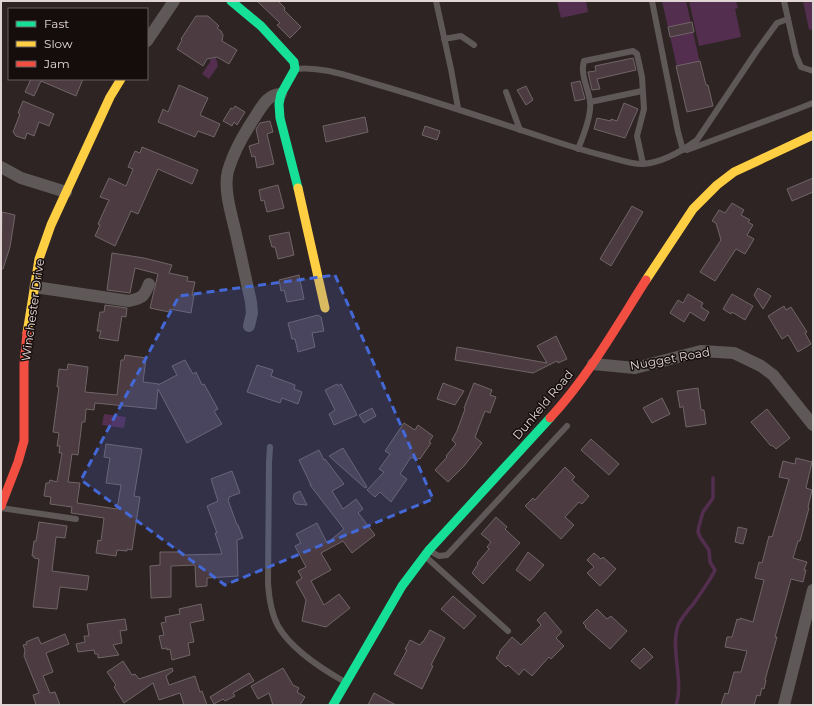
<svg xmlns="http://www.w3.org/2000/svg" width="814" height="706" viewBox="0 0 814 706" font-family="Montserrat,sans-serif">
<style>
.water{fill:#532e4f}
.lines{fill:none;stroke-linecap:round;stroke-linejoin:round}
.stream{stroke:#532e4f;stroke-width:3.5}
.building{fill:#4c3c41;stroke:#6f6567}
.lane{stroke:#5e5958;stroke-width:6}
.street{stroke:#5e5958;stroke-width:12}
.fast{stroke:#16e098;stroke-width:9}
.slow{stroke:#ffcf43;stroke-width:9}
.jam{stroke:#f24e42;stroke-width:9}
.marked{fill:#4469d7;fill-opacity:0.2;stroke:#4469d7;stroke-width:3;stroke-dasharray:8 5;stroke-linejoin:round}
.labels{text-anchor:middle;stroke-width:3;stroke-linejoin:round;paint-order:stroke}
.street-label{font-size:12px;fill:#e1d4d4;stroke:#150c0c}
</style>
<rect width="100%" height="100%" fill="#2f2424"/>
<g class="water">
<path d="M557,1H586L588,12L561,18Z"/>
<path d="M662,1H686L705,85L680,80Z"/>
<path d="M689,1H736L738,8L735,9L741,37L699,46Z"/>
<path d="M803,1H812L813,29L809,30Z"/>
<path d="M214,57L216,58L218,66L209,79L202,74L210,62V60Z"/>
<path d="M104,414L126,417L124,428L102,425Z"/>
</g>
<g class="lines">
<path class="stream" d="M676,705C684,683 671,651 677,629C679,619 688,611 694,603C700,594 711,579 715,570L710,562L709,550L700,537L698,532L699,526L703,512L713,498V478"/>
</g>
<g class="building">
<path d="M257,1H278L285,8L284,10L301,27L290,38L277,25L280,23Z"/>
<path d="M196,16H208L219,26L217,28L221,31L223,35L222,41L237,50L229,64L217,57L207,59L203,66L177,49L182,40L181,39Z"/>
<path d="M692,22L694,32L670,37L668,27Z"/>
<path d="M633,58L636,70L597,79L600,89L592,90L588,72L596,71L595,66Z"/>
<path d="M700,61L706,85H708L713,106L687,112L676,66Z"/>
<path d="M31,79H83L76,96L41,81L34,96L25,92Z"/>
<path d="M580,81L585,99L575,101L571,83Z"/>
<path d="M179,85L208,98L200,115L220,124L214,137L198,131L195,137L158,122L163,109L168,112Z"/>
<path d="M526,86L533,100L526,105L517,90Z"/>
<path d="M23,101L54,114L49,126L39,122L34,136L27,133L25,139L16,136L13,132L20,114L18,113Z"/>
<path d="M624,103L638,109L625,138L594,129L597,118L611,121V119L617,121Z"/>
<path d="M235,106L245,112L237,125L234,122L232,126L223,121L231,108L233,109Z"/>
<path d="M365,117L368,132L326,142L323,126Z"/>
<path d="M270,121L273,132L267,134L274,164L257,168L255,156L252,157L249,146L259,143L256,129L260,123Z"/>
<path d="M425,126L440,131L437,140L422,135Z"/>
<path d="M142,147L198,170L192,184L158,169L138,214L131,211L115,246L95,236L100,225L98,224L109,200L100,197L109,178L126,186L133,169L128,167L135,151L140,153Z"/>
<path d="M813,178V192L792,201L787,189Z"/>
<path d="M278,185L284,208L267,212L264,200L261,201L259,190Z"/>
<path d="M732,203L744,210L741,215L750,220L748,222L753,225L747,235L754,239L745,254L736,249L715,281L700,272L721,240L716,223L712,221L719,210L725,213Z"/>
<path d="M632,206L643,212L611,266L600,259Z"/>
<path d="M2,212L15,215L10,247L3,269H1Z"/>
<path d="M289,232L294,255L278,259L275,247H272L269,236Z"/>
<path d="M112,253L144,258L172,265L169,273L188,277L187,281L195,282L192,295H194L191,313L170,309L169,312L150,308L158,274L135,268L130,293L107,290Z"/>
<path d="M299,275L304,299L287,302L284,290L281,291L279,280Z"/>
<path d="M758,288L771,296L763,309L754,295Z"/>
<path d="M688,294L703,303L701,307L709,312L704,321L690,312L684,322L670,313L678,300L683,303Z"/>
<path d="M732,294L753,306L745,320L732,312L731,314L723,309Z"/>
<path d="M105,305L127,308L126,317L122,316L118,341L99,338L101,331H97L100,312H104Z"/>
<path d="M784,306L786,310L791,307L807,332L805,333L811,344L798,352L788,335L782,339L768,316Z"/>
<path d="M318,315L321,317L324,331L312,333L315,347L298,352L295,339H292L288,323Z"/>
<path d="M556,336L567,359L558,363L557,361L533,373L455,360L457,347L547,363L537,346Z"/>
<path d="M125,355L146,358L143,382L159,384L158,385L177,375L172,366L185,360L193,374L196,372L202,385L204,384L218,409L214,411L222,424L187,443L158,389L156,409L95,403L94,410L86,409L85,422H82L78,455L72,454L68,482L80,483L77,503L117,509L121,485L106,483L110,458L104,457L106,444L142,449L134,496L140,497L132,550L127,549V551L117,550L116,556L96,553L98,540L101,541L104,518L71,513L72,507L50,504L51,497L44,496L46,483H49L50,480L57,482L62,453H59L60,446H57L59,433L53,432L59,387H57L59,369L67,370L68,364L88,367L85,392L117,395L121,360H124Z"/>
<path d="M257,365L273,370L271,376L295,385L294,389L302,392L298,404L282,398L280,403L247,392Z"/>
<path d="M443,383L464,391L455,405L437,399Z"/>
<path d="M474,383L492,390L490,395L496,397L490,413L485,411L475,437L482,443L464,466L448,482L435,470L447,457L446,456L456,444L452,440L457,431L465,409L464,408Z"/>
<path d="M337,384L338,386L341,384L357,415L334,425L329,414L335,410L325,390Z"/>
<path d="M698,388L701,410H704L706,424L686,427L683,406L680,408L677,391Z"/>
<path d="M662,398L670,414L652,423L643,408Z"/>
<path d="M372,408L376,416L364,423L359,415Z"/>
<path d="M767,409L790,438L776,449L773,446L770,445L751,422Z"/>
<path d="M404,423L415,430L418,425L433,436L429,442L431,443L420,459L419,458L417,460L411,457L400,474L407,479L391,502L380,492L375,497L367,490L384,472L379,469L390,454L385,451Z"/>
<path d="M591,439L619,464L609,475L581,450Z"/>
<path d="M343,448L367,487L365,488L329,456Z"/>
<path d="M319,450L324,460L325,459L344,484L332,491L343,509L356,499L363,509L358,513L359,514L375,535L352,553L343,541L321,553L331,570L311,581L324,605L339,594L350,608L326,627L302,621L306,600L296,582L302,578L298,571L306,567L295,546L301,543L296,534L317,523L327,543L344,529L310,485H311L299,460Z"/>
<path d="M796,458L812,462L806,488L812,490L808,507L809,508L800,541H798L793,558L807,562L804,570H806L803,582L791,579L781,616L775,637H777L765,680H766L764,689L762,688L760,696L757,695L754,705H721L725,693L728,694L734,672H741L747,651L725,647L727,637H732L737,619L740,620V618L753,622L764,580L755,578L759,562L762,563L769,536L772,537L789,479L779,477L783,461L795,464Z"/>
<path d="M565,467L575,477L572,480L589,496L582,504L579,502L565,517L574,525L561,539L525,506L533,498L535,500Z"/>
<path d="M232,471L240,493L229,497V499L228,500L237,525H238L243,538L237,540L238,576L207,578V586L196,587L195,565L171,566V597L151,598L150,566L160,565V552H181V555L222,554L215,533H217L207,506L218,501L211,479Z"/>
<path d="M300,491L307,505L296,504L293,499L294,494Z"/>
<path d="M496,517L507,527L505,529L507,531L520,543L483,584L472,573L478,564L477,563L489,549L487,547L491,542L481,534Z"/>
<path d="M39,522L67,526L65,538L56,537L52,571L89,576L87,590L60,587L57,609L33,607L39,559L34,558V556H32L34,541H36Z"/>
<path d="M738,527L747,529L743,544L735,542Z"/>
<path d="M528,552L544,565L530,581L516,570Z"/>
<path d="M594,553L601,559L603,557L616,569L600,586L587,573L594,567L587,560Z"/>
<path d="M453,596L476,616L464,629L441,609Z"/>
<path d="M201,604L204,620L190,623L194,642L188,643L190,655L172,660L170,649L167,650V648L162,649L159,636L164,635L161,623L166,622L165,617L180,614L179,609Z"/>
<path d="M597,609L607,619L611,616L627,631L610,649L585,627L586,626L583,623Z"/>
<path d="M545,612L562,632L556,638L564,646L551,659L549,657L532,676L524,669L519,675L508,665L506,667L496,658L500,653L499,652L512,637L521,645L541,625L537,620Z"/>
<path d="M125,619L127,630L120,631L122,643L113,645L119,655L98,658V654H95L94,650L78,652L76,644L85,642L84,636H89L87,624Z"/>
<path d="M430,630L445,638L431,665L433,666L422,689L394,674L407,650L405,649L410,640L420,645L422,642H423Z"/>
<path d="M65,634L69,644L46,653L53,672L43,676L50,693L55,692L60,705H36L33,695L39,693L24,656L25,650L23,645L27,644L26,642L38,637L41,644Z"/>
<path d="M644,648L653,657L640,669L631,661Z"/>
<path d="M123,661L132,675L135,674L139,679L172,668L173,671L166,676L169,685L195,676L200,692L202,691L207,705H184L180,693L159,700L153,683L124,703L114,687L116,685L107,672Z"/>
<path d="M283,668L293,685L299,688L297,692L305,697L300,705H273L269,693L258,699L251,686Z"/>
<path d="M249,673L254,681L233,693L235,696L225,701L223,699L214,704L210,697Z"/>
<path d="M374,693L396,705H368Z"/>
</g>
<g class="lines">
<g class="lane">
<path d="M436,1L451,69L458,108"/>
<path d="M652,1L678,132L683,150"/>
<path d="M784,1L796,55L801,67L813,71"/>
<path d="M444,39L461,36L474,45"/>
<path d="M295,69C321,66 348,76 372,83C432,100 490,120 548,139C569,146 589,152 609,157C620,160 631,164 642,164C662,163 682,151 697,140L756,52L777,23L788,19"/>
<path d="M506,92L520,130"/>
<path d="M590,102L642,91"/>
<path d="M578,149C583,137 592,113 590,101C588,88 580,74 584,61L633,51L637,54L642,77L644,109L637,136L643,164"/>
<path d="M687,150L795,110L813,103"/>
<path d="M270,447L269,462L268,583C269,598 271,613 278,626C291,649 322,669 345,682"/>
<path d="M1,508L76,519"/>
<path d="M430,551L439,556L447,555L567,426"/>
<path d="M426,557L508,631"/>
</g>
<g class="street">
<path d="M147,41L174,1"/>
<path d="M1,167L21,178L66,192"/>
<path d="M35,287L129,301C142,298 144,297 149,284"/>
<path d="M249,326L252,313L251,302C246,279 241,257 236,234C232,216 223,189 228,171C233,153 245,132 255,117C262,106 268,94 281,94"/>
<path d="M593,364L635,368L701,351L734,353L761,366L773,375L813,425"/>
<path d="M784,705L813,590"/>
</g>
<g class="fast">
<path d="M231,1L261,26L294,62L295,69L281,94L279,104L280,118L298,188"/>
<path d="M333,705L402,586L429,550L550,418"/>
</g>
<g class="slow">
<path d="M298,188L325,308"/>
<path d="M646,280L693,209L717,185L734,172L813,135"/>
<path d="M27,333L39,259L51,225L110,97L121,79"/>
</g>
<g class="jam">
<path d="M550,418C588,377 616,327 646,280"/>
<path d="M1,506L18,462L24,441V364L27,333"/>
</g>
</g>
<path class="marked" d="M335,275L433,499L225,585L81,480L179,296Z"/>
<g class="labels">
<g class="street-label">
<text transform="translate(33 310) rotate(-82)" y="4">Winchester Drive</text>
<text transform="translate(670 359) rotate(-10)" y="4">Nugget Road</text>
<text transform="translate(543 405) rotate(-50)" y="4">Dunkeld Road</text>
</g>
</g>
<rect width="814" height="706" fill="none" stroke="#e1d4d4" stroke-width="4"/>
<rect x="8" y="8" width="140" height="72" fill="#150c0c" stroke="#675c5c"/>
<rect x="16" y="21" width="20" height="6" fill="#16e098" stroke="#675c5c"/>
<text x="44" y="28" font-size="12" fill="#e1d4d4">Fast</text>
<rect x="16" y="41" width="20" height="6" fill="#ffcf43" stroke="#675c5c"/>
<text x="44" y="48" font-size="12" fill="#e1d4d4">Slow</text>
<rect x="16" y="61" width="20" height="6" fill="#f24e42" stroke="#675c5c"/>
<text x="44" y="68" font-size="12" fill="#e1d4d4">Jam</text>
</svg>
